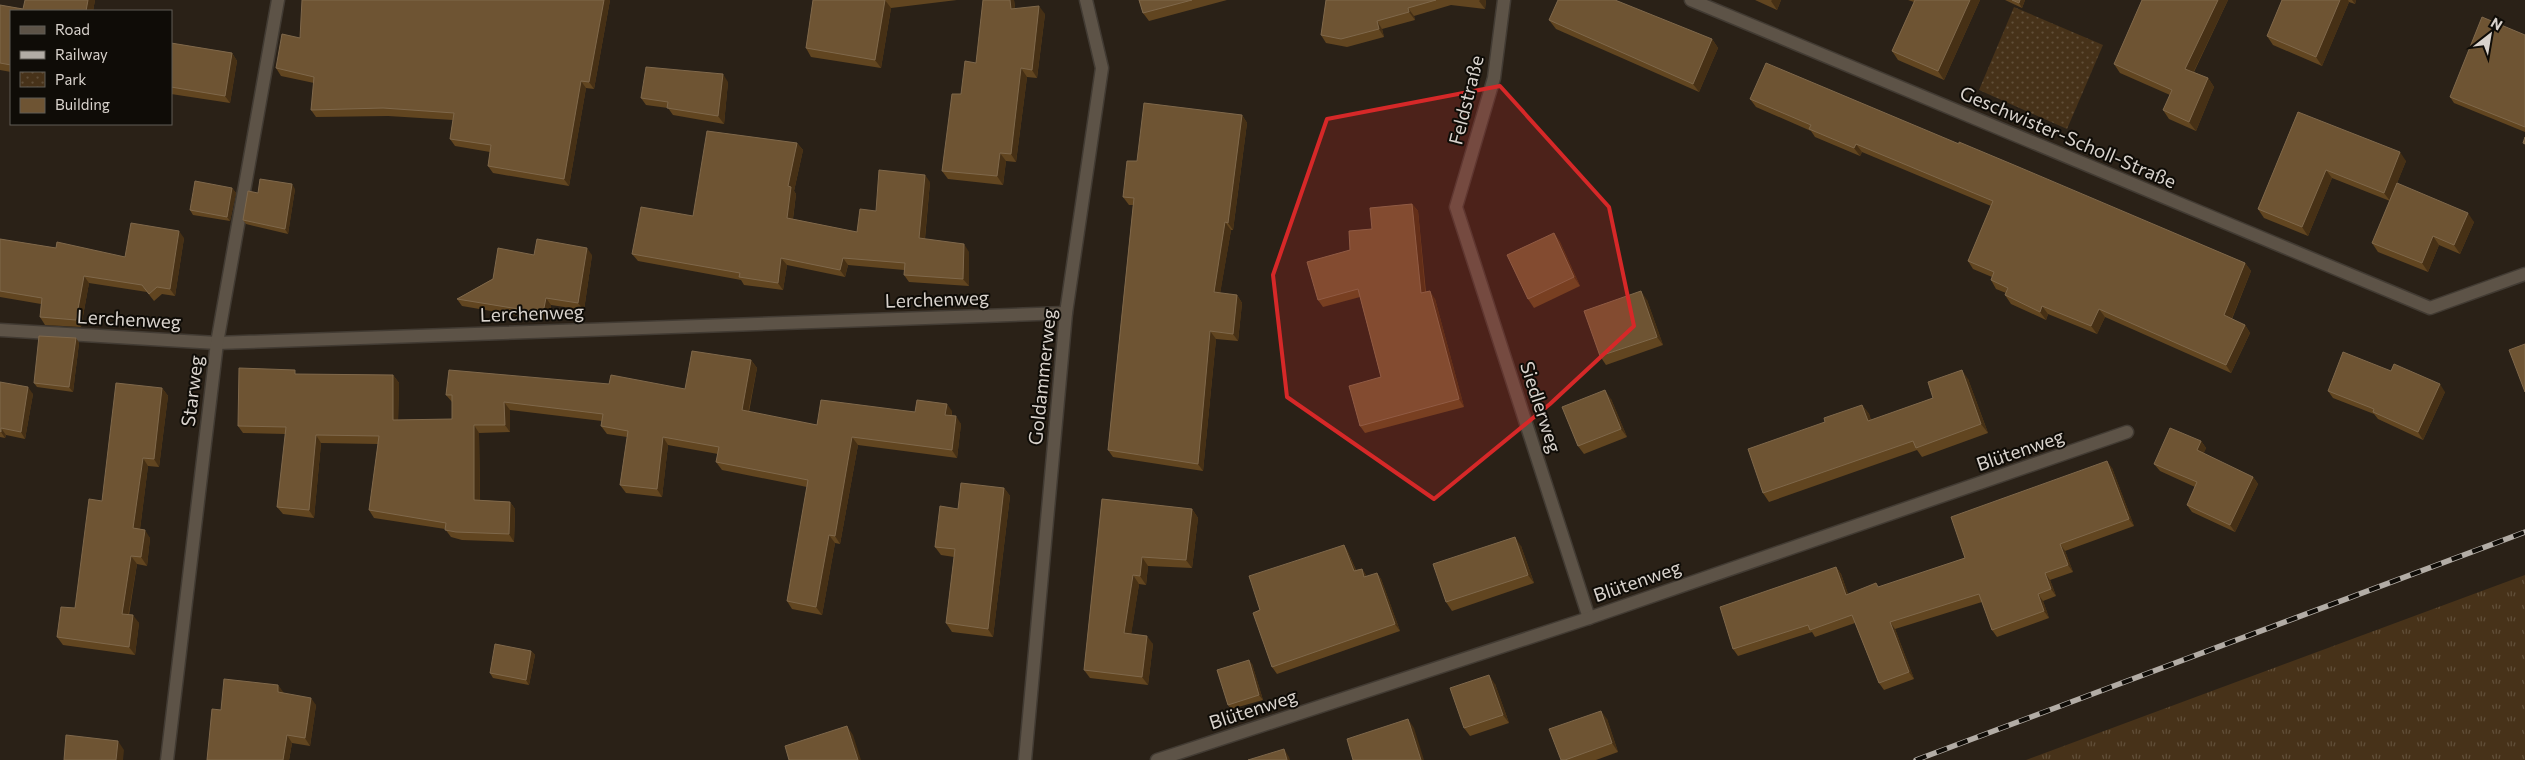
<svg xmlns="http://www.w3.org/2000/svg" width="2525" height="760" viewBox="0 0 2525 760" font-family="Commissioner,sans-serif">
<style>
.grass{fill:url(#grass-tufts)}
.park{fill:url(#park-dots)}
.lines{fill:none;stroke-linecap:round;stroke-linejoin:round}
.street-casing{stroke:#423b33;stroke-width:15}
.street{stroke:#5d5347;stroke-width:12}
.rail-casing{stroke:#b2aca5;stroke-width:5.5}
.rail{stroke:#0f0c07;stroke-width:4;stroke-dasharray:11;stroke-linecap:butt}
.wall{fill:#614520}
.shaded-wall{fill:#463015}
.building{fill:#6e5433;stroke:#7f684b}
.marked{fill:#d62828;fill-opacity:0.2;stroke:#d62828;stroke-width:4;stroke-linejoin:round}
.labels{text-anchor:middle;stroke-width:4;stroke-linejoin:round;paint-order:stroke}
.street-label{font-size:19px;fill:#d9d3cd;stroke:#0f0c07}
</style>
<defs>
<pattern id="grass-tufts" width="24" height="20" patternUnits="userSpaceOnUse" patternTransform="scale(1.25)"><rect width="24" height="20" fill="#473219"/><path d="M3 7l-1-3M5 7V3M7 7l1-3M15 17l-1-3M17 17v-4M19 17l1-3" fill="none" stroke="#614f39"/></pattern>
<pattern id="park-dots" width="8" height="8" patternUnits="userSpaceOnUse" patternTransform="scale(1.25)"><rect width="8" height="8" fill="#473219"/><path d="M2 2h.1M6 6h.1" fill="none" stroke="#614f39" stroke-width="1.8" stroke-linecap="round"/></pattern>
</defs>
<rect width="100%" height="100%" fill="#2a2117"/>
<path class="grass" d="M2525,575V760H2026Z"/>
<path class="park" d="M2014,7L2103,45L2067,129L1979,90Z"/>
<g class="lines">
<defs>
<g id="street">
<path d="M1504,0L1494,78L1456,207L1589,618"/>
<path d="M1691,0L2430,308L2525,274"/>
<path d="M0,330L217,343L1066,313"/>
<path d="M167,760L217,343L278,0"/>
<path d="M1025,760L1066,313L1102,68L1086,0"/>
<path d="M1157,760L1589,618L2127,432"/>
</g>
</defs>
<use href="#street" class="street-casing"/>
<use href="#street" class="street"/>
<defs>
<path id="rail" d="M1916,760L2525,532"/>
</defs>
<use href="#rail" class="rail-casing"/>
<use href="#rail" class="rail"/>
</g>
<g class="wall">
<path d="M95,0L93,11H11V72L0,70V5L23,9Z"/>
<path d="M610,0L594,89L586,88L569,186L493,173L488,166L490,152L455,146L450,139L453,120L388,116L316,117L311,110L314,83L281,76L276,68L300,38Z"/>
<path d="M813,0H957L891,8L881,68L811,57L806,48Z"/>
<path d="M983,0H1014L1015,8L1045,14L1037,78L1027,77L1016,162L1006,161L1003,185L948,179L942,171L961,94L976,63Z"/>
<path d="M1139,0H1227L1149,21L1143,13Z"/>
<path d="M1326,0H1486L1485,9L1451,5L1414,16L1415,20L1382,29L1384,37L1347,47L1326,43L1321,35Z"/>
<path d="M1755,0H1781L1777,10Z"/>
<path d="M1908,0H1980L1944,80L1898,60L1892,51L1914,2Z"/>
<path d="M2005,0H2025L2022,8Z"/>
<path d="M2142,0H2228L2194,72L2208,78L2214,87L2196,131L2169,119L2163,110L2170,95L2120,73L2114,64Z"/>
<path d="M2282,0H2356L2355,4L2349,2L2322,66L2273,45L2267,36Z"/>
<path d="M1549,20L1712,39L1718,48L1699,92L1556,29Z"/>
<path d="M2525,35V132L2454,103L2450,97Z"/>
<path d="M171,43L232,53L237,61L230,103L171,94Z"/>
<path d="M728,82L724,124L673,115L668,108L646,105L641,98Z"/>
<path d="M1750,99L1959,144L2245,263L2251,271L2232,319L2245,325L2250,333L2231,373L2105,317L2097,334L2048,314L2046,320L2011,304L2005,295L2006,293L1996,289L1991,280L1992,277L1973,269L1968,261L1991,206L1862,152L1860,156L1815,137L1811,131L1756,107Z"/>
<path d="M2298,112L2406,161L2397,183L2474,222L2460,254L2439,245L2428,272L2378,252L2372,243L2390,201L2332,178L2308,236L2264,218L2258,209Z"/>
<path d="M1242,115L1247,123L1233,230H1231L1220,293L1237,295L1242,303L1238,341L1216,339L1203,471L1113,457L1108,450L1133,205H1129L1123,197L1137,161Z"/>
<path d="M797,143L803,150L794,191L796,194L793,219L857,232L876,211L930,182L925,239L969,252V286L909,282L904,275V270L848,265L845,277L787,265L783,290L744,285L741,280L638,261L632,254L693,216Z"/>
<path d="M232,188L236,193L230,221L193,215L190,210Z"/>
<path d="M295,189L288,234L246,224L243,220L258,193Z"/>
<path d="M1412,204L1418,211L1426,292L1435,299L1464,407L1365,433L1360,426L1381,377L1360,297L1323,307L1318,300L1350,250L1372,229Z"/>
<path d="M1554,233L1560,242L1580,286L1534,308L1528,299Z"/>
<path d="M184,238L175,296L162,294L154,301L147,292L89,283L81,327L45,325L40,317L41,304L0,297V239L56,248L125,257Z"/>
<path d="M534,255H592L584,310L551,305L549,321L462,306L457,299Z"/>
<path d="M1647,300L1663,345L1606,365L1600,356Z"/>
<path d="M76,338L79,343L73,392L37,387L34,383Z"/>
<path d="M751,360L757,368L749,412L817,425L915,412L952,411V416L961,424L957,458L858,445L840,544L835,543L822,615L792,609L787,601L807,487L722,470L716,462L718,454L668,445L662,497L626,493L620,485L627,437L607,434L601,426L602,421L510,410V432L479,433L480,500L510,502L515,509L514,542L462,540L451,537L445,529L374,518L369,510L378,444L321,443L314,518L283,514L277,507L286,434L243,433L238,426L298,374L393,375L399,383L398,420L452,419V402L446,395L609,384L685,389Z"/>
<path d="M1968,379L1988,433L1922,457L1917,450L1769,502L1763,493L1825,422L1862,405L1869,414L1871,420L1933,398Z"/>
<path d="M0,382L33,394L25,439L6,435L5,438L0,437Z"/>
<path d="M162,388L168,396L159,467L148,466L140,529L150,538L147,566L137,564L129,615L139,623L135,655L63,645L57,637L75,608L102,501Z"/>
<path d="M2328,391L2445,392L2423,440L2378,419L2374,414L2333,398Z"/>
<path d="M1611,399L1627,437L1584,454L1578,446Z"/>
<path d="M2201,441L2206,448L2203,454L2253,477L2258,484L2235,532L2192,512L2187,505L2195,487L2160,471L2154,464Z"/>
<path d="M2112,468L2134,526L2065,551L2073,572L2050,580L2056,596L2043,601L2049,618L1997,637L1992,630L1982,602L1895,629L1914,679L1884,690L1879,683L1855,623L1815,637L1812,632L1738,656L1733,649L1836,567L1841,574L1848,594L1879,587L1965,558Z"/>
<path d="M1004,488L1010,496L993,637L952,632L946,623L954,557L941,555L935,547L958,509Z"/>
<path d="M1102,499L1192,509L1198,518L1192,568L1148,566L1146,585L1139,584L1131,634L1153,644L1148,685L1090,678L1084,670Z"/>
<path d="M1344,545L1348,552L1356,570L1362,569L1367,577L1377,573L1381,579L1400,631L1277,674L1272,667L1260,610Z"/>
<path d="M1521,546L1534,583L1452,611L1446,602Z"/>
<path d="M531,651L535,655L529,685L493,678L490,673Z"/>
<path d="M1252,664L1263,700L1231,709L1228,705Z"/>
<path d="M1495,684L1509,723L1470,736L1464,728Z"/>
<path d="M278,685L283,693L316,705L310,746L292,743L289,760H207L221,710Z"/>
<path d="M1607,719L1618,752L1596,760H1561Z"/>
</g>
<g class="shaded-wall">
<path d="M88,0H95L93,11H86Z"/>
<path d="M604,0H610L594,89L589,82Z"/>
<path d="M885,0L891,8L881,68L875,60Z"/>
<path d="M1010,0H1014L1016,17L1011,9Z"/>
<path d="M1480,0H1486L1485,9L1479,1Z"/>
<path d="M1772,0H1781L1777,10L1771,1Z"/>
<path d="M1970,0H1980L1944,80L1938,71Z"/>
<path d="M2020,0H2025L2022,8L2019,3Z"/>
<path d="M2218,0H2228L2191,77L2185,69Z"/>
<path d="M2340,0H2348L2349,2L2322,66L2316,57Z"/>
<path d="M2352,0H2356L2355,4Z"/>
<path d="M1039,6L1045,14L1037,78L1032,70Z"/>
<path d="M1408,8L1414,16L1415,20L1409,12Z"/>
<path d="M1377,21L1382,29L1384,37L1379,29Z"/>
<path d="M1712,39L1718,48L1699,92L1693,84Z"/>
<path d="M232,53L237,61L230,103L225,96Z"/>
<path d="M1021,68L1027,77L1016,162L1011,154Z"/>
<path d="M723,74L728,82L724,124L718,116Z"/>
<path d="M2208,78L2214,87L2196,131L2189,122Z"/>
<path d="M581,81L586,88L569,186L564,179Z"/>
<path d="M1242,115L1247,123L1233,230L1228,223Z"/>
<path d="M797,143L803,150L794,191L796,194L792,225L787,218L788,186Z"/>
<path d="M1856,144L1862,152L1860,156L1854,148Z"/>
<path d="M2400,152L2406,161L2390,201L2384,193Z"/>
<path d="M1000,153L1006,161L1003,185L997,176Z"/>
<path d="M2326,170L2332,178L2308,236L2302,227Z"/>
<path d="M925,175L930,182L924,246L919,238Z"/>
<path d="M292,184L295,189L288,234L285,229Z"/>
<path d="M232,188L236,193L230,221L227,217Z"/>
<path d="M1412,204L1418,211L1426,301L1421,293Z"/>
<path d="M2468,213L2474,222L2460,254L2454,245Z"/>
<path d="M1225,222L1231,230L1219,300L1214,292Z"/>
<path d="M179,231L184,238L175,296L170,289Z"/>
<path d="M1554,233L1560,242L1580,286L1574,277Z"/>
<path d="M2433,236L2439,245L2428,272L2422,263Z"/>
<path d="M964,244L969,252V286L963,279Z"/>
<path d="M587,248L592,255L584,310L578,303Z"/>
<path d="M781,258L787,265L783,290L778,283Z"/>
<path d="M843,258L848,265L845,277L840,270Z"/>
<path d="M2245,263L2251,271L2230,323L2224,315Z"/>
<path d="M84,276L89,283L81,327L76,320Z"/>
<path d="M1430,291L1435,299L1464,407L1459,399Z"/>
<path d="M1641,291L1647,300L1663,345L1657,337Z"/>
<path d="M1237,295L1242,303L1238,341L1233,334Z"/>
<path d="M546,298L551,305L549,321L543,313Z"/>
<path d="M2042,306L2048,314L2046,320L2040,312Z"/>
<path d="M2099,309L2105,317L2097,334L2091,326Z"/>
<path d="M2245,325L2250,333L2231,373L2226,365Z"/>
<path d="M1210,331L1216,339L1203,471L1198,464Z"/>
<path d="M76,338L79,343L73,392L69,387Z"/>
<path d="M751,360L757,368L747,418L742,410Z"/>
<path d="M1962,370L1968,379L1988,433L1981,424Z"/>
<path d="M393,375L399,383L398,428L393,420Z"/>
<path d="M2440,384L2445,392L2423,440L2418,432Z"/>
<path d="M28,387L33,394L25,439L21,432Z"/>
<path d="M162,388L168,396L159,467L154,459Z"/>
<path d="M1605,390L1611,399L1627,437L1621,429Z"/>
<path d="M504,402L510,410V432L505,425Z"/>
<path d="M947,404L952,411L951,422L945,415Z"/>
<path d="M1862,405L1869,414L1874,430L1868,421Z"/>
<path d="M956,416L961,424L957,458L952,450Z"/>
<path d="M474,425L479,433L480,507L474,500Z"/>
<path d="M1,428L6,435L5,438L1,432Z"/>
<path d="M316,435L321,443L314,518L309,510Z"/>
<path d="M663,437L668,445L662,497L657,489Z"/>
<path d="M852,437L858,445L840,544L835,536Z"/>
<path d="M2201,441L2206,448L2202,458L2197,450Z"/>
<path d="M143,458L148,466L139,537L133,528Z"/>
<path d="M2107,461L2112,468L2134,526L2129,519Z"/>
<path d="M2253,477L2258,484L2235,532L2230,525Z"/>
<path d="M1004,488L1010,496L993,637L988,629Z"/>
<path d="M510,502L515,509L514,542L509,534Z"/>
<path d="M1192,509L1198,518L1192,568L1186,560Z"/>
<path d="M145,530L150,538L147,566L141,557Z"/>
<path d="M829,535L835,543L822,615L816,607Z"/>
<path d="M1515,537L1521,546L1534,583L1528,575Z"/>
<path d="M2060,544L2065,551L2073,572L2068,565Z"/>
<path d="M1344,545L1348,552L1359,578L1354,571Z"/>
<path d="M131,556L137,564L127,622L122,614Z"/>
<path d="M1142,557L1148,566L1146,585L1140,576Z"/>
<path d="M1836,567L1841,574L1851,602L1846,595Z"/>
<path d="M1362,569L1366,575L1369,584L1364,577Z"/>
<path d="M1377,573L1381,579L1400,631L1395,624Z"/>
<path d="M2045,573L2050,580L2056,596L2051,589Z"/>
<path d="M1133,575L1139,584L1130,642L1124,633Z"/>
<path d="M2038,594L2043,601L2049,618L2044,611Z"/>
<path d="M133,615L139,623L135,655L129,647Z"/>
<path d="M1890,622L1895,629L1914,679L1909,672Z"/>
<path d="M1147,636L1153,644L1148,685L1142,677Z"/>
<path d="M531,651L535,655L529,685L526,680Z"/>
<path d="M1249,660L1252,664L1263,700L1259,695Z"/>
<path d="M1489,675L1495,684L1509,723L1503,715Z"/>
<path d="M278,685L284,693L283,700L278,692Z"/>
<path d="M311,698L316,705L310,746L305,738Z"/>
<path d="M1601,711L1607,719L1618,752L1612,743Z"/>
<path d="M1408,719L1414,728L1424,760H1421Z"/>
<path d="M847,726L853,735L861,760H858Z"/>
<path d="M287,735L292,743L289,760H283Z"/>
<path d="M118,741L124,750L123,760H116Z"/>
<path d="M1284,749L1289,757L1290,760H1287Z"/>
</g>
<g class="building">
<path d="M25,0H88L86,11H11V65L0,63V5L23,9Z"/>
<path d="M302,0H604L589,82L581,81L564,179L488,166L491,145L450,139L454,113L383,108L311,110L314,77L276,68L282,34L300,38Z"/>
<path d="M813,0H885L875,60L806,48Z"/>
<path d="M983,0H1010L1011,9L1039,6L1032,70L1021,68L1011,154L1000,153L997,176L942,171L952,94H961L965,61L976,63Z"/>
<path d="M1139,0H1192L1143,13Z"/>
<path d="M1326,0H1436L1408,8L1409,12L1377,21L1379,29L1341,39L1321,35Z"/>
<path d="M1558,0H1615L1712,39L1693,84L1549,20Z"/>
<path d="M1915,0H1970L1938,71L1892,51Z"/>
<path d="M2012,0H2020L2019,3Z"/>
<path d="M2142,0H2218L2185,69L2208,78L2189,122L2163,110L2172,90L2114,64Z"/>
<path d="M2282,0H2340L2316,57L2267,36Z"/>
<path d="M2482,17L2525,35V127L2450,97Z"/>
<path d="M171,43L232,53L225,96L171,87Z"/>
<path d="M1766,63L1959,144V142L2014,165L2245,263L2224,315L2245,325L2226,365L2099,309L2091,326L2042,306L2040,312L2005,295L2008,288L1991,280L1994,272L1968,261L1993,201L1856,144L1854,148L1809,129L1811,125L1750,99Z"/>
<path d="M646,67L723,74L718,116L667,108L668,102L641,98Z"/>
<path d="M1144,103L1242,115L1228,223L1225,222L1214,292L1237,295L1233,334L1210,331L1198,464L1108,450L1134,198L1123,197L1127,161H1137Z"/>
<path d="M2298,112L2400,152L2384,193L2326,170L2302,227L2258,209Z"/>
<path d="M707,131L797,143L788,186L791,187L787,218L857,232L860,209L876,211L879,170L925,175L919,238L964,244L963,279L904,275L905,263L843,258L840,270L781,258L778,283L739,277L740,273L632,254L641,207L693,216Z"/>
<path d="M2525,137V144L2523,143Z"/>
<path d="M260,179L292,184L285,229L243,220L248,191L258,193Z"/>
<path d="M195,181L232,188L227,217L190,210Z"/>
<path d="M2397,183L2468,213L2454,245L2433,236L2422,263L2372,243Z"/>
<path d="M1412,204L1421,293L1430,291L1459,399L1360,426L1349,386L1381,377L1358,289L1318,300L1307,262L1350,250L1349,231L1372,229L1370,208Z"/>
<path d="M131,223L179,231L170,289L157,287L149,294L142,285L84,276L76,320L40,317L42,298L0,291V239L56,248L57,242L125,257Z"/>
<path d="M1554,233L1574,277L1528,299L1507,255Z"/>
<path d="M537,239L587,248L578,303L546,298L543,313L457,299L493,279L498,248L534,255Z"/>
<path d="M1641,291L1657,337L1600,356L1584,311Z"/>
<path d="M39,336L76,338L69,387L34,383Z"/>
<path d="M2525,344V392L2509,350Z"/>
<path d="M692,351L751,360L742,410L817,425L821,400L915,412L917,400L947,404L945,415L956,416L952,450L852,437L835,536L829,535L816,607L787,601L808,480L716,462L719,447L663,437L657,489L620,485L628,431L601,426L603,414L504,402L505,425H474V500L510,502L509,534L456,532L445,530L446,523L369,510L379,436L316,435L309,510L277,507L286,427L238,426L239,368L295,370V374L393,375V420L452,419V395H446L449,370L609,384L611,375L685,389Z"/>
<path d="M2343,352L2391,371L2394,364L2440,384L2418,432L2373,412L2374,409L2328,391Z"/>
<path d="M1962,370L1981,424L1916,448L1913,441L1763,493L1748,449L1825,422L1824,418L1862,405L1868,421L1933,398L1928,382Z"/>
<path d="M0,382L28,387L21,432L1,428V432L0,431Z"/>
<path d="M116,383L162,388L154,459L143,458L133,528L145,530L141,557L131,556L122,614L133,615L129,647L57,637L61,607L75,608L89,499L102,501Z"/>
<path d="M1605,390L1621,429L1578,446L1562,407Z"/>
<path d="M2170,428L2201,441L2197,450L2253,477L2230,525L2187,505L2197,482L2154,464Z"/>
<path d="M2107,461L2129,519L2060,544L2068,565L2045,573L2051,589L2038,594L2044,611L1992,630L1979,594L1890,622L1909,672L1879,683L1852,615L1810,630L1808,625L1733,649L1720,607L1836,567L1846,595L1876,583L1878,587L1965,558L1951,517Z"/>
<path d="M961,483L1004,488L988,629L946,623L955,549L935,547L940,506L958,509Z"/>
<path d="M1102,499L1192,509L1186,560L1142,557L1140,576L1133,575L1124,633L1147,636L1142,677L1084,670Z"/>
<path d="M1515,537L1528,575L1446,602L1433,564Z"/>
<path d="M1344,545L1354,571L1362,569L1364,577L1377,573L1395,624L1272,667L1253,613L1260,610L1249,576Z"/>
<path d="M495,644L531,651L526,680L490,673Z"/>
<path d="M1249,660L1259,695L1228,705L1217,670Z"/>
<path d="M1489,675L1503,715L1464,728L1450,688Z"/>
<path d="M224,679L278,685V692L311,698L305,738L287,735L283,760H207L212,709L221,710Z"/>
<path d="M1601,711L1612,743L1565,760H1561L1549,729Z"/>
<path d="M1408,719L1421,760H1353L1347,739Z"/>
<path d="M847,726L858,760H789L785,746Z"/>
<path d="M66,735L118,741L116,760H64Z"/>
<path d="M1284,749L1287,760H1248Z"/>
</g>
<path class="marked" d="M1500,86L1609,207L1634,326L1550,404L1434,499L1287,397L1273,275L1327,119Z"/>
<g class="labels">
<g class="street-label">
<text transform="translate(1466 100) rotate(-76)" y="7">Feldstraße</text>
<text transform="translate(2068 137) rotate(23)" y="7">Geschwister-Scholl-Straße</text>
<text transform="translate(937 299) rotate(-2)" y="7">Lerchenweg</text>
<text transform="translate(532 313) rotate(-2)" y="7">Lerchenweg</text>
<text transform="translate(129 319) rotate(3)" y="7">Lerchenweg</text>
<text transform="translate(1042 377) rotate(-84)" y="7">Goldammerweg</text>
<text transform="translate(192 391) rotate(-83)" y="7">Starweg</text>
<text transform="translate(1541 407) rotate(72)" y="7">Siedlerweg</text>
<text transform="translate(2020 450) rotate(-19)" y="7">Blütenweg</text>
<text transform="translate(1637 581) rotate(-19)" y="7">Blütenweg</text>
<text transform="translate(1253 709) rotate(-18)" y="7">Blütenweg</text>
</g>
</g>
<rect x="10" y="10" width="162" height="115" fill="#0f0c07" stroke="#605c56"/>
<rect x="20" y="26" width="25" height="8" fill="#5d5347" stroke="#605c56"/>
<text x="55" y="35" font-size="15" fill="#d9d3cd">Road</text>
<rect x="20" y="51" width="25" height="8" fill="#b2aca5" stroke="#605c56"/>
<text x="55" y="60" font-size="15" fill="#d9d3cd">Railway</text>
<rect x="20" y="72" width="25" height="15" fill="url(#park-dots)" stroke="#605c56"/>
<text x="55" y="85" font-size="15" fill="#d9d3cd">Park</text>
<rect x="20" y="98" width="25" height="15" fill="#6e5433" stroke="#605c56"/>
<text x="55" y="110" font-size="15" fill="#d9d3cd">Building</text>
<g transform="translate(2490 35) rotate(31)" stroke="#0f0c07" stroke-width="4" paint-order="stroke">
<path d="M0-4L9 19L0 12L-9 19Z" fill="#d9d3cd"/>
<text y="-8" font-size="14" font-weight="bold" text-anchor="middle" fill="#d9d3cd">N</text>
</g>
</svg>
